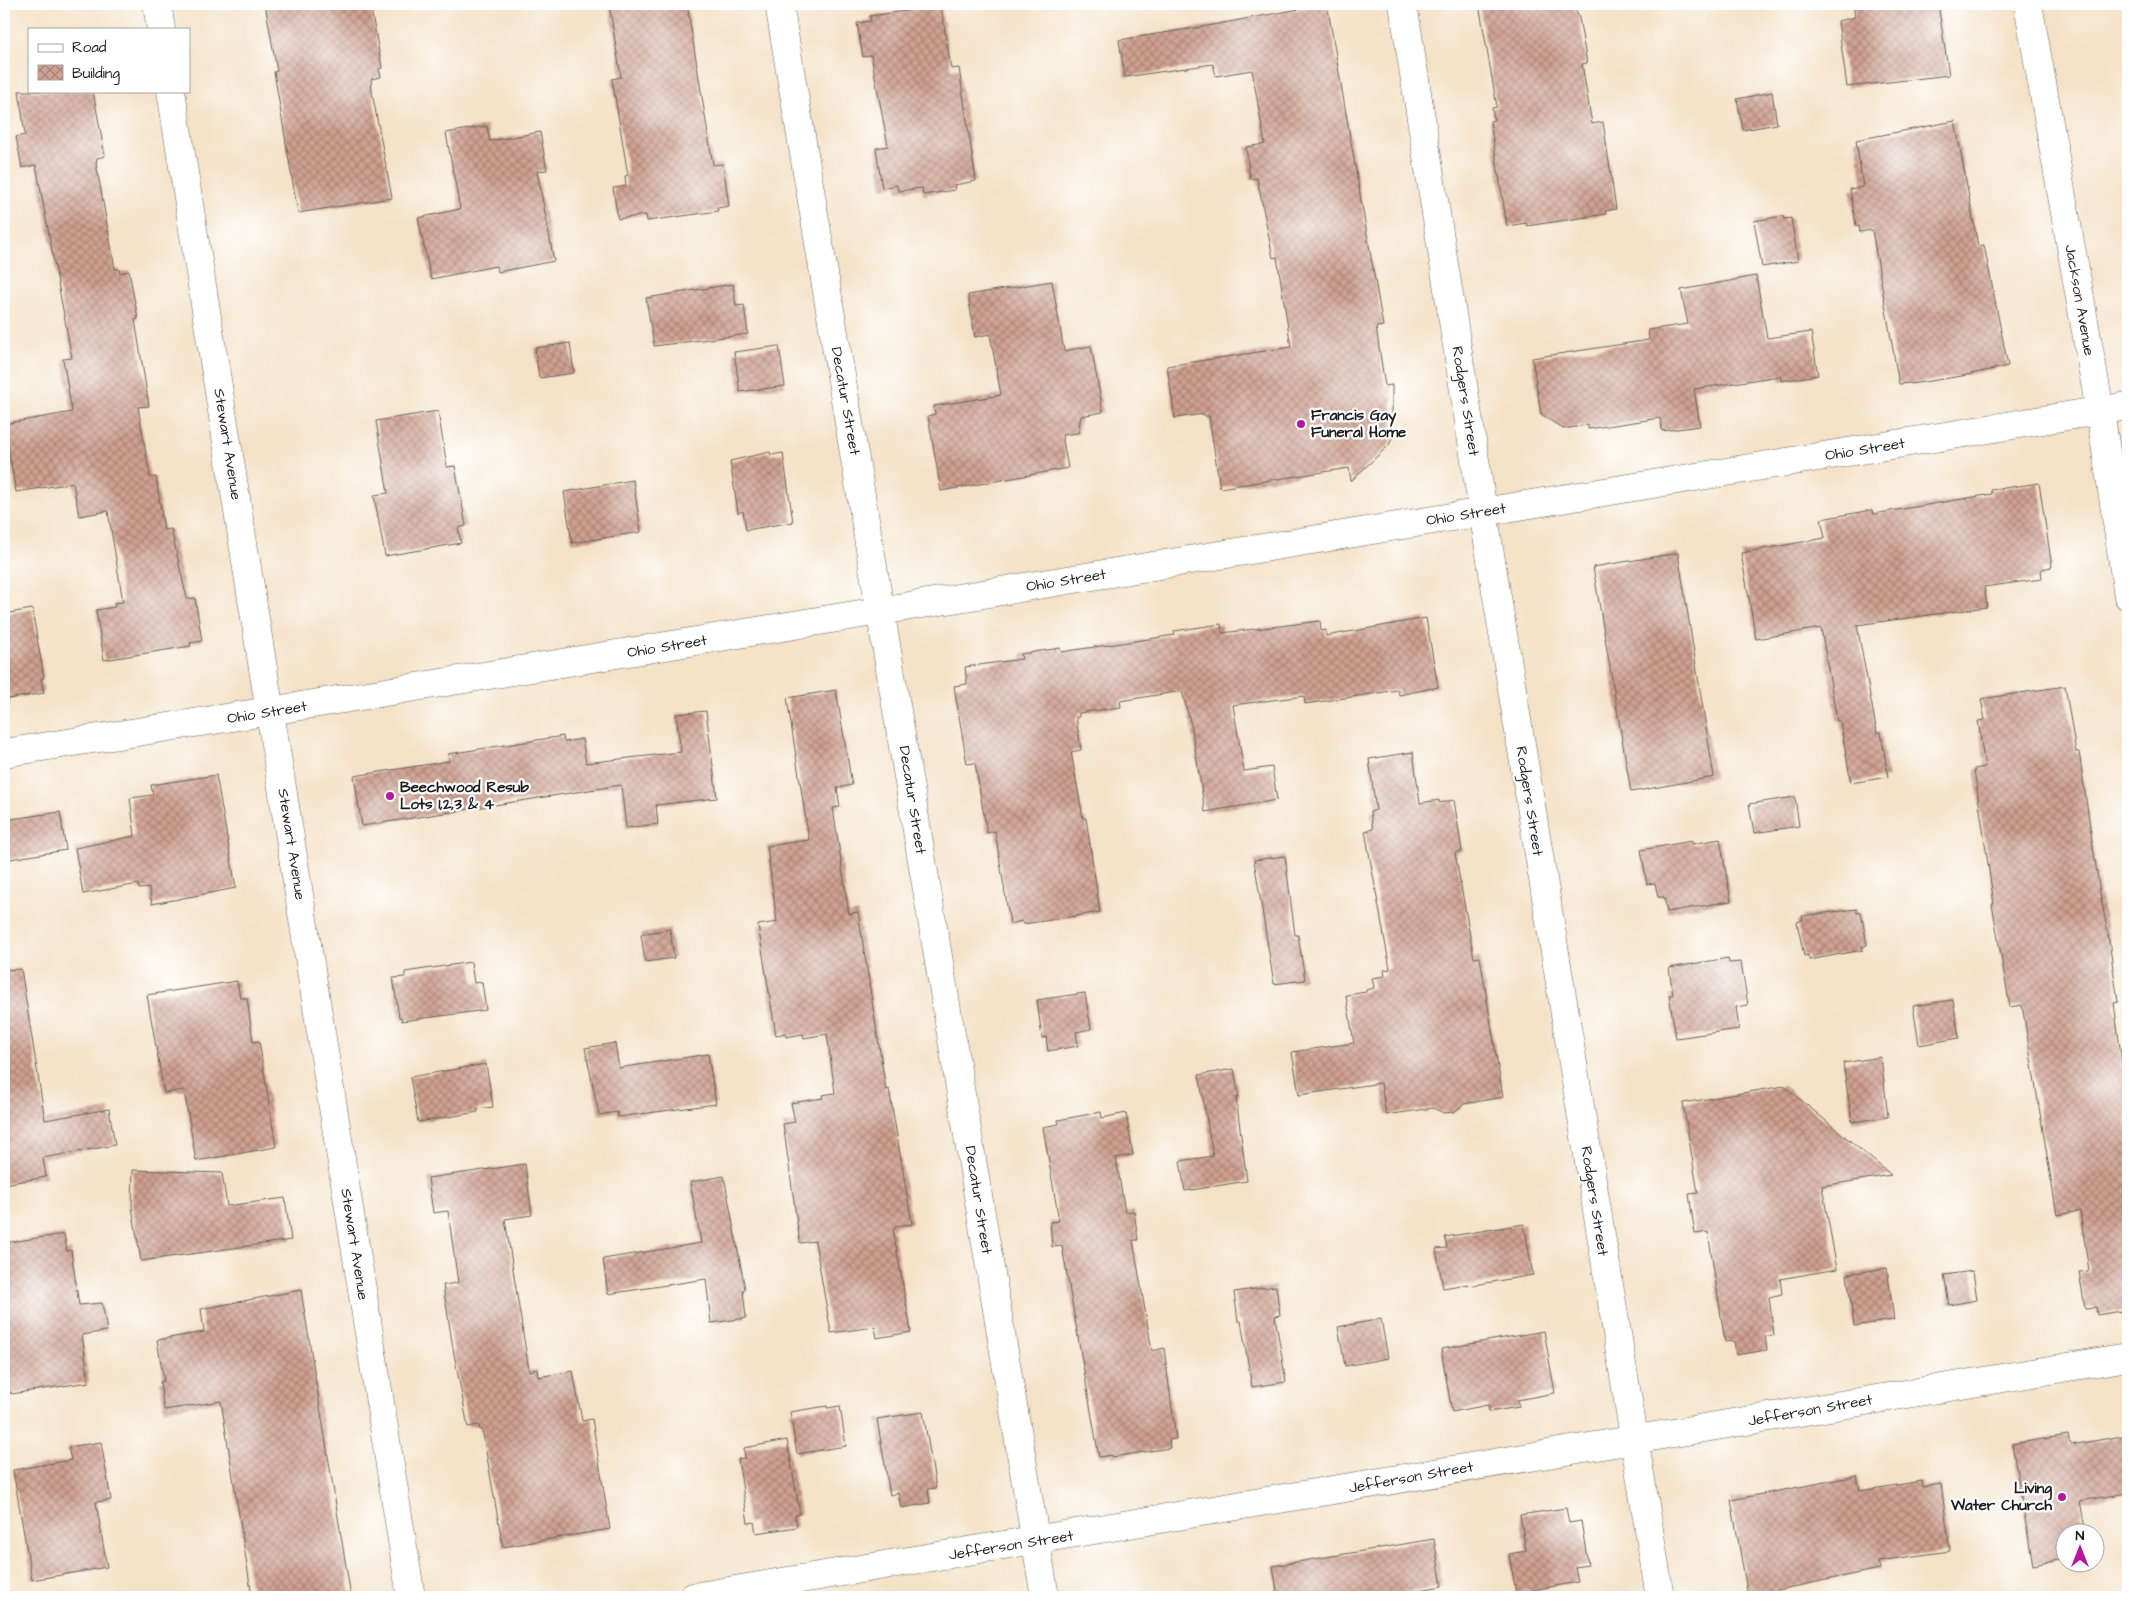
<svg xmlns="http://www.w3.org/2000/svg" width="2132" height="1601" viewBox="0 0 2132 1601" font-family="'Architects Daughter',sans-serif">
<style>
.building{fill:url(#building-cross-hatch)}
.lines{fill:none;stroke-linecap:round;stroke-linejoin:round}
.street-casing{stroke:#686158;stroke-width:29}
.street{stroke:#fff;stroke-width:28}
.poi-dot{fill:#b5179e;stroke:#fff;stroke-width:2}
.labels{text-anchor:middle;stroke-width:4.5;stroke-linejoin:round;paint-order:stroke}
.street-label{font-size:15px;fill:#1c1c1c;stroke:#fff}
.poi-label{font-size:15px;font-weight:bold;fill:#1c1c1c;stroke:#fff;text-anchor:start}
</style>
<defs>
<pattern id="building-cross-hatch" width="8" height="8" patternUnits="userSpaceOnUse" patternTransform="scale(1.25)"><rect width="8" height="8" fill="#cfa090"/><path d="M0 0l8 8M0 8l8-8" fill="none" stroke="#a78275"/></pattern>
</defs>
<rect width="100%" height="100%" fill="#fff"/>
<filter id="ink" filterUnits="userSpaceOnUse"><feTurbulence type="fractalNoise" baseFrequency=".02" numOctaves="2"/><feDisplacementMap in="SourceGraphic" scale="10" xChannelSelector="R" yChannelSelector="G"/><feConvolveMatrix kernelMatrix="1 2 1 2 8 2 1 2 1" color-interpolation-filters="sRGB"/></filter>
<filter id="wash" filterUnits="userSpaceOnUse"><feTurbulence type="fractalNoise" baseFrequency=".0096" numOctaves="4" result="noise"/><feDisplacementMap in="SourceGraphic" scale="20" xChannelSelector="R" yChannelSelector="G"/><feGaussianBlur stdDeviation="1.12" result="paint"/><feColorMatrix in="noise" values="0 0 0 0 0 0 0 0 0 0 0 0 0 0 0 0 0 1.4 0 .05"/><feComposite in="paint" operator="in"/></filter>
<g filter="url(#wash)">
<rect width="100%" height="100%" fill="#f4e2c7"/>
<g id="blocks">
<g class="building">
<path d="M265,4H370L382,68L379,69L381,77L371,79L372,92L392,198L298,213L274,72L277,71Z"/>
<path d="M609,4H687L713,165L723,164L729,206L717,208L718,211L647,221L646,215L618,219L613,188L626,186L625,176L628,175L612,79L621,77Z"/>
<path d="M1327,4L1383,326L1376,327L1385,386L1392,385V438L1389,445L1351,481L1349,468L1220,488L1209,416H1205L1204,414L1175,418L1167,366L1291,347L1277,257L1273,258L1257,178L1250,179L1246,147L1265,144L1252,70L1216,76L1213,64L1125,77L1119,40L1207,26Z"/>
<path d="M1479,4H1573L1579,18L1587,63L1582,64L1592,124L1603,122L1616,209L1605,211L1606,214L1527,226L1526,223L1507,226L1490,121L1494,120L1492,108L1497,107Z"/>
<path d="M1853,4H1938L1949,75L1847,87L1838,21L1855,17Z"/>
<path d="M941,6L951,69L959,68L976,181L954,185L955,190L923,195L922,188L898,191L897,185L882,188L876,148L888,146L871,55L863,57L857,23L871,21L870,16Z"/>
<path d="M19,91H93L105,156L97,158L96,163L115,269H119L120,273L129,271L138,319L135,320L149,406L138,407L150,477H156L164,530L171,529L187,599L195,598L202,641L190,643L191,646L104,660L96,610L115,607L114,603L123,602L108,511L79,516L73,483L16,492L4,424L72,412L63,359L72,358L36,165L22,168L16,137L25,135Z"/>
<path d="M1772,92L1777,124L1743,130L1737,99Z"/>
<path d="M1955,121L1978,246L1984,245L2008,366L1962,376L1911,384L1910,383L1899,384L1872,230L1860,232L1859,226H1856L1850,189L1863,187L1856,140Z"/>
<path d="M487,126L490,141L540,132L547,170L537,171L554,261L498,272L496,266L431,279L418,218L460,209L446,133Z"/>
<path d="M1783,216L1784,219L1791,218L1798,261L1762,267L1754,221Z"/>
<path d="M1756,276L1767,338L1811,332L1818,375L1781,381L1780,376L1694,389L1700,426L1662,431L1660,418L1588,429V425L1563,429L1541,414L1532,358L1649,340L1648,330L1688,324L1681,290Z"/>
<path d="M1052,281L1064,351L1091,346L1103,412L1081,416L1078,433L1062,435L1068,468L941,491L928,416L935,414L934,406L1001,395L990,334L975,337L968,295Z"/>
<path d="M733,284L736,306L744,305L748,334L654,346L646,298Z"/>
<path d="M570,343L574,373L539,378L535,348Z"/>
<path d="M779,346L785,386L740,392L734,352Z"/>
<path d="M438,411L447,467L455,466L466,526L458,528L461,543L385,556L374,495L388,493L376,421Z"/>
<path d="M770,452L771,455L783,453L793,522L746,530L743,511L738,513L730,461Z"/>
<path d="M633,480L641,532L572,543L564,492Z"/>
<path d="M2039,483L2052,567L2041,569L2042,579L1984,587L1987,607L1857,625L1877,733L1881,732L1888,777L1851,783L1840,720L1837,721L1821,628L1756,639L1741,553L1825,538L1821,519L1872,510L1873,514L1992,494L1991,490Z"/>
<path d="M1678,553L1714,777L1631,792L1593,567Z"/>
<path d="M32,609L44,678L41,679L44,693L8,699L4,674V614Z"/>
<path d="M1426,618L1438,687L1399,695L1398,690L1305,704L1304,696L1233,705L1244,771L1272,767L1277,800L1205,812L1192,729L1182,691L1120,701L1121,707L1079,713V717H1076L1081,750L1071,752L1083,818H1086L1100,912L1044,921L1023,924L1022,921L1010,924L995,831L987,833L975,763L967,764L954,686L967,684L965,667L1022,659L1021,654L1060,648L1061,652L1175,635L1174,631L1221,624L1222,633L1320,621L1321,631L1326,630V636Z"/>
<path d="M2065,686L2076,752H2079L2099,887L2108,934L2118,1002L2114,1003L2124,1078L2128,1077V1310L2097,1315L2096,1307L2085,1308L2079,1272L2089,1271L2080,1211L2057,1215L2022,1005L2010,1007L1992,904H1994L1974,769L1985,767L1978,721L1985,720L1981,699Z"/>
<path d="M836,690L852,785L837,788L840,807L833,808L849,914L858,912L886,1090L889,1089L912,1224L895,1226L896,1229H893L911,1332L877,1338L875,1327L831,1333L815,1241L800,1243L783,1124L795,1122L791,1103L823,1098L822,1095L835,1093L827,1034L804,1038L803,1034L786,1037V1033L776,1035L758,925L777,922L767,846L809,840L787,698Z"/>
<path d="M706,711L717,798L656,805L658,824L626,828L621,785L362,826L354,776L449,761L448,754L563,736L564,742L582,739L586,763L681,752L676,714Z"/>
<path d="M1413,752L1420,803L1439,800V803L1454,800L1462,851L1455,853L1474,958L1480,957L1503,1097L1464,1104L1454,1112L1444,1113L1433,1108L1386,1115L1381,1083L1299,1095L1292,1052L1354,1043L1346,995L1366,992V990L1374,988L1372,978L1385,976L1384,970L1390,969L1365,831L1373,829L1370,812L1376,810L1369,759Z"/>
<path d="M216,775L236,888L152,904L149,888L139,889L138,884L83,894L75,848L135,836L130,798L153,795L151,785Z"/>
<path d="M1795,797L1799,826L1754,833L1749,804Z"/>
<path d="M60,812L66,850L4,860V820Z"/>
<path d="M1720,839L1731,901L1667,912L1664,897H1658L1655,883L1647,884L1641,850L1692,841V844Z"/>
<path d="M1285,856L1295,935H1298L1305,980L1274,984L1254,860Z"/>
<path d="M1857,909V913L1861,912L1867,945L1862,947L1863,950L1809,960L1808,955L1804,956L1797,922L1803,920L1802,916Z"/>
<path d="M670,929L674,958L645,962L641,934Z"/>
<path d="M1728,958L1729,963L1741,962L1748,1005L1736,1007L1739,1029L1676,1038L1669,995H1673L1669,968Z"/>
<path d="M471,962L474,983L482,982L486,1010L402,1021L401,1017H399L393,978L405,977V972Z"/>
<path d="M21,969L45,1120L109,1109L115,1145L43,1158L46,1177L4,1184V970Z"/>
<path d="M237,981L240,998H247L253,1042L259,1041L276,1147L196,1161L184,1090L164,1093L147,995Z"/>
<path d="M1085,993L1091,1029L1076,1032L1078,1046L1048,1051L1046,1037L1042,1038L1037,1000Z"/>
<path d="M1953,1000L1959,1038L1919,1045L1913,1006Z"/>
<path d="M615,1043L619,1068L708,1054L716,1104L618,1117L617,1112L599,1115L585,1048Z"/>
<path d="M1881,1057L1888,1117L1852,1122L1843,1063Z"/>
<path d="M486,1064L493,1107L477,1109L478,1112L418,1122L410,1077Z"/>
<path d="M1234,1069L1239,1097L1236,1098L1247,1181L1185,1191L1180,1161L1213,1156L1199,1075Z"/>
<path d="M1784,1086L1891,1175L1822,1186L1837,1269L1780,1279L1782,1294L1769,1297L1774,1335L1765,1336L1767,1350L1736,1355L1734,1341L1725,1342L1708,1232L1695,1234L1689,1194L1698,1193L1683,1103Z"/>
<path d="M1101,1112L1102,1118L1126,1113L1133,1155L1116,1158L1125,1212L1134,1211L1138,1240H1133L1152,1351L1164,1348L1176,1439L1169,1440L1170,1448L1112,1457V1455L1099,1457L1062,1246L1052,1247L1050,1222L1059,1221L1043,1127L1059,1124L1058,1120Z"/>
<path d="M525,1164L532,1215L505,1219L529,1371L537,1369L538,1377L573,1371L582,1421L592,1419L610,1529L503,1547L482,1429L480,1430L479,1425L468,1427L454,1354L443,1285L458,1283L448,1211L433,1213L428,1178Z"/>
<path d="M133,1170L222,1173L227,1206L285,1198L291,1240L141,1261L132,1207Z"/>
<path d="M724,1176L745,1289L743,1290L746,1318L711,1323L706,1279L608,1294L603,1259L701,1243L690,1182Z"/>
<path d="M1524,1224L1533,1275L1468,1286V1284L1443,1288L1436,1249L1447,1248L1445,1237Z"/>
<path d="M64,1234L67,1251L71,1250L79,1305L102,1303L107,1331L82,1335L89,1382L11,1394V1392L4,1393V1243Z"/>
<path d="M1887,1268L1894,1320L1854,1326L1847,1274Z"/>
<path d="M1973,1271L1977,1300L1949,1305L1944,1275Z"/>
<path d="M1276,1286L1280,1315L1275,1316L1286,1382L1252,1387L1241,1321H1238L1234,1292Z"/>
<path d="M301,1290L351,1597H252L221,1401L164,1410L160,1382L164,1381L157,1340L204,1332L201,1309Z"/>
<path d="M1381,1319L1388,1358L1345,1366L1338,1327Z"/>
<path d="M1544,1331L1555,1393L1517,1400L1519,1407L1489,1412L1488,1405L1452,1412L1441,1349Z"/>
<path d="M827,1406V1408L840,1406L846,1446L797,1454L790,1412Z"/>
<path d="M923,1412L936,1488L928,1489L930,1503L901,1508L898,1493L890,1495L877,1419Z"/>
<path d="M2068,1435L2070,1445L2128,1435V1493L2080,1501L2086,1534H2064V1559L2033,1565L2012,1444Z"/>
<path d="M787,1440L800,1514L795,1515L797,1527L756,1533L754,1522L748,1523L738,1459L745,1458L744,1448Z"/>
<path d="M101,1442L111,1500L96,1502L107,1567L32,1580L13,1470L71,1460L68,1447Z"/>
<path d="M1857,1476L1860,1491L1922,1481L1923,1487L1941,1484L1950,1551L1878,1561L1880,1569L1748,1596L1731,1500Z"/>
<path d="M1566,1508L1569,1523L1581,1521L1588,1565L1575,1567L1578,1582L1516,1593L1509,1554L1526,1551L1520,1515Z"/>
<path d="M1434,1539L1442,1586L1380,1597H1278L1273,1566Z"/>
</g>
</g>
</g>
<g filter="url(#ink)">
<use href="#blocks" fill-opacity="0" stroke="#686158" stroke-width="1"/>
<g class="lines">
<defs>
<g id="street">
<path d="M157,4L161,29"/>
<path d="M779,4L1045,1597"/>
<path d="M1403,4L1483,511L1660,1597"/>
<path d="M2028,4L2100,411L2128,596"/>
<path d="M171,91L411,1597"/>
<path d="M4,753L270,711L2128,406"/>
<path d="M693,1597L2128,1357"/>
</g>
</defs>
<use href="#street" class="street-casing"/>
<use href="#street" class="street"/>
</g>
</g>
<g class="poi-dot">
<circle cx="1301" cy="424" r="5"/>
<circle cx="390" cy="796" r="5"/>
<circle cx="2062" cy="1497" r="5"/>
</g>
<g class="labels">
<g class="street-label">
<text transform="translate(2080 300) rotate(80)" y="5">Jackson Avenue</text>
<text transform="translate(846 401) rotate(80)" y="5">Decatur Street</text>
<text transform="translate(1466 401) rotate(81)" y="5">Rodgers Street</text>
<text transform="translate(228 444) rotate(81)" y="5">Stewart Avenue</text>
<text transform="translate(1865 449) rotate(-9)" y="5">Ohio Street</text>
<text transform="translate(1466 514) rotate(-9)" y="5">Ohio Street</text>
<text transform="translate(1066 580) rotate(-9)" y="5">Ohio Street</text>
<text transform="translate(667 646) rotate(-9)" y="5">Ohio Street</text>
<text transform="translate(267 712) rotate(-9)" y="5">Ohio Street</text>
<text transform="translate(913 800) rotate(81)" y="5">Decatur Street</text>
<text transform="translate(1530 801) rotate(81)" y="5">Rodgers Street</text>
<text transform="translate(292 844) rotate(81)" y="5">Stewart Avenue</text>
<text transform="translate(979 1200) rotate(81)" y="5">Decatur Street</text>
<text transform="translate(1595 1201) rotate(81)" y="5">Rodgers Street</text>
<text transform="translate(355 1244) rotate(81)" y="5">Stewart Avenue</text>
<text transform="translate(1810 1410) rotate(-10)" y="5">Jefferson Street</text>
<text transform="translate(1411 1477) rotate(-10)" y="5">Jefferson Street</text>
<text transform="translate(1011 1545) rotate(-9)" y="5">Jefferson Street</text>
</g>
<g class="poi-label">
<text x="1311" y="420">Francis Gay<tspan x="1311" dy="17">Funeral Home</tspan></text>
<text x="400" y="792">Beechwood Resub<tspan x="400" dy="17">Lots 1,2,3 &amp; 4</tspan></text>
<text x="2052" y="1493" text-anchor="end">Living<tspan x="2052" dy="17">Water Church</tspan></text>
</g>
</g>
<rect width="2132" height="1601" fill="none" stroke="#fff" stroke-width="20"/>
<rect x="28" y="28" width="162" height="65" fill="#ffffff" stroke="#a4a4a4"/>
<rect x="38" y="44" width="25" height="8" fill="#ffffff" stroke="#a4a4a4"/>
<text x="72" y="52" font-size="15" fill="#1c1c1c">Road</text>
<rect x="38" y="65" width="25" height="15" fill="url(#building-cross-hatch)" stroke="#a4a4a4"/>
<text x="72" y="78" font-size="15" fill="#1c1c1c">Building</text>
<g transform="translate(2080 1548)"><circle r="24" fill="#ffffff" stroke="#a4a4a4"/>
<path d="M0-4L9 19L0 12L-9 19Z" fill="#b5179e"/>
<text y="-8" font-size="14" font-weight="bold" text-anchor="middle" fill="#1c1c1c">N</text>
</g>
</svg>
